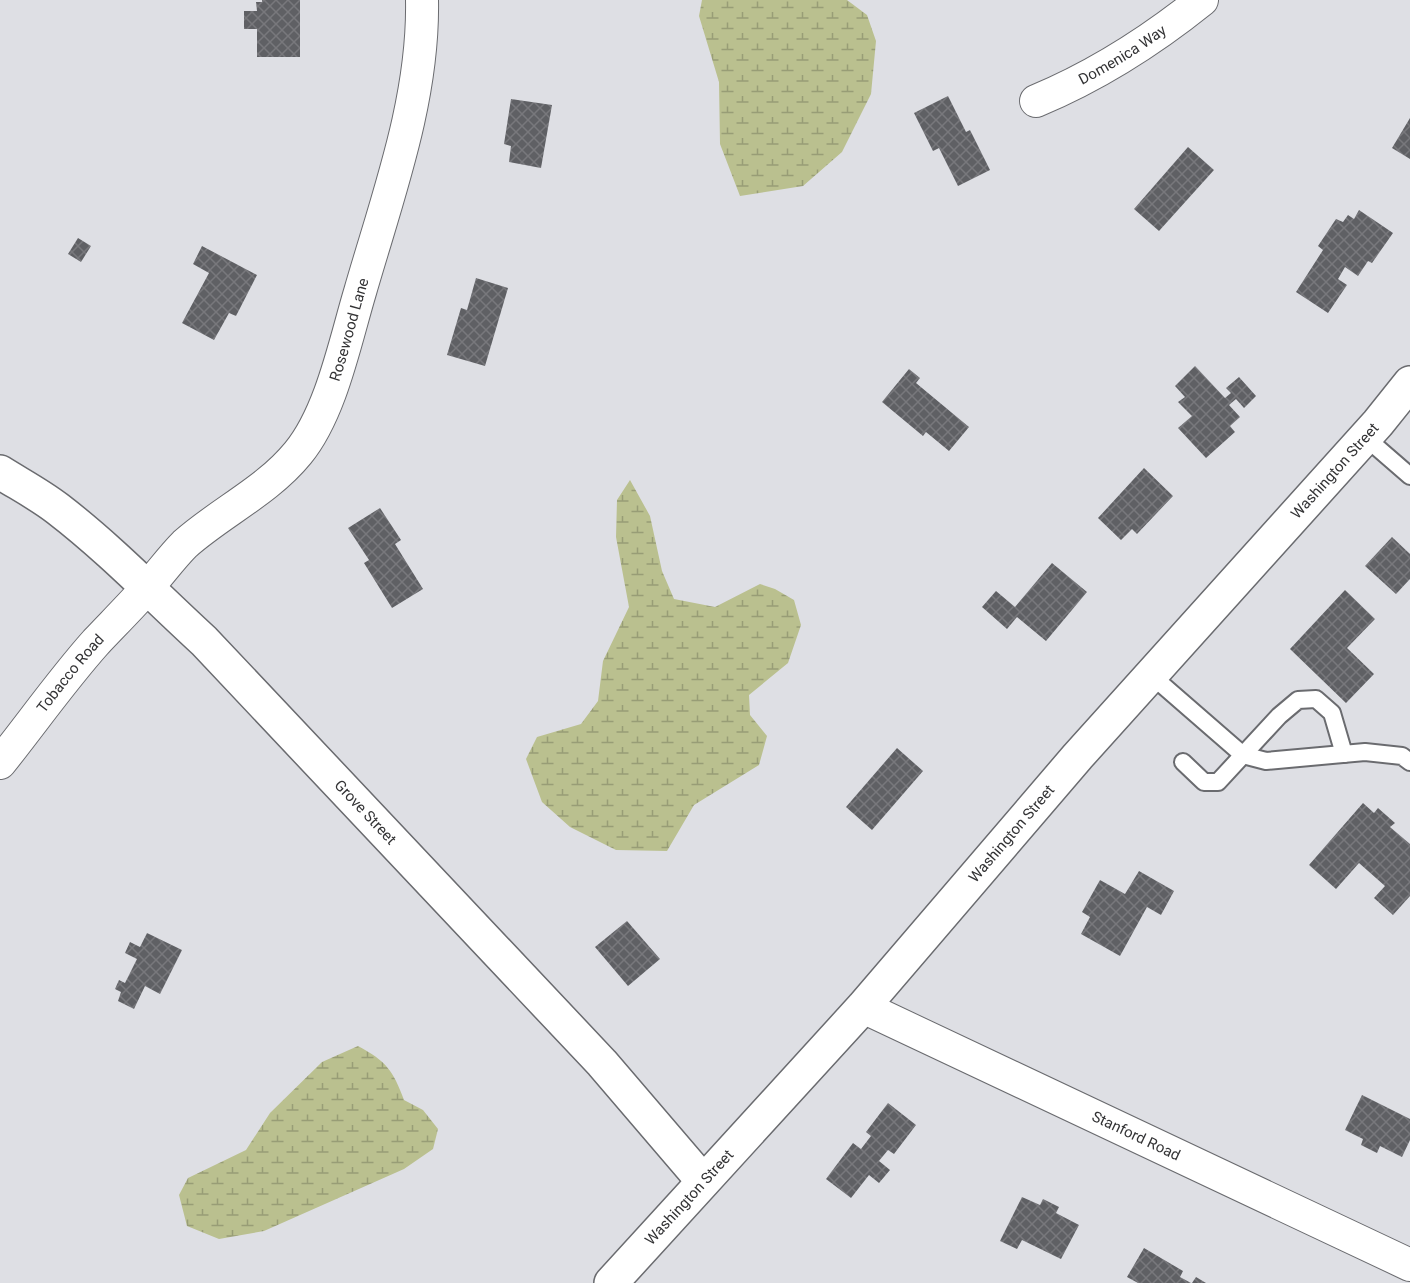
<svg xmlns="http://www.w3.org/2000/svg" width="1410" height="1283" viewBox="0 0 1410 1283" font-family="Roboto,sans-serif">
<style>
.wetland{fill:url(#wetland-marsh)}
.building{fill:url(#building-cross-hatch)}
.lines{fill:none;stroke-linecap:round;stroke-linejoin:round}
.lane-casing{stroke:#6a6b6f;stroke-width:20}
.street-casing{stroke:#6a6b6f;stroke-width:34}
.secondary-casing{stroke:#6a6b6f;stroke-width:36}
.lane{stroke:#fff;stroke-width:16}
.street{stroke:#fff;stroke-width:32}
.secondary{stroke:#fff;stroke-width:33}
.labels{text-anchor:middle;stroke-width:6;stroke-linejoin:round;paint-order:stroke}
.street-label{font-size:15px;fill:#333335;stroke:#dedfe4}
</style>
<defs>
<pattern id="wetland-marsh" width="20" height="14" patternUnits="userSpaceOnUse" patternTransform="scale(1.5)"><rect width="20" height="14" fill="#bac08f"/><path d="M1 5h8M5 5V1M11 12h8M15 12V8" fill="none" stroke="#989d76"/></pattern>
<pattern id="building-cross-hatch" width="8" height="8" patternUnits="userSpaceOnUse" patternTransform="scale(1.5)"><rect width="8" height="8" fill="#5f6064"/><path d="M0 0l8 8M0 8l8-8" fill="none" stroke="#78787c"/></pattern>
</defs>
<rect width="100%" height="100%" fill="#dedfe4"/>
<g class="wetland">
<path d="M702,0H847L867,15L876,41L871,94L842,152L803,186L740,196L720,144L719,82L699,16Z"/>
<path d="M630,480L650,516L662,571L674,599L715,607L760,584L775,589L794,600L801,625L788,663L749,695L750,715L767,736L759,765L694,805L667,851L616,850L570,827L542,802L526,759L537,737L581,724L598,701L603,661L629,607L616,537L617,500Z"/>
<path d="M358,1046C386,1061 393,1070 404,1100L423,1110L438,1129L433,1149L404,1169L264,1231L219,1239L187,1226L179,1195L188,1178L246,1150L270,1113L322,1062Z"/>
</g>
<g class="building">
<path d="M262,0H300V57H257V29H244V11H257L256,2H262Z"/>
<path d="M948,96L966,132L970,130L990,170L958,186L939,148L933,151L914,113Z"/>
<path d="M511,99L552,105L541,168L509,162L511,146L504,144Z"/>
<path d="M1410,118V159L1392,148Z"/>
<path d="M1188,147L1214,170L1159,231L1134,209Z"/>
<path d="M1359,210L1393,233L1372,263L1368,261L1358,276L1345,267L1338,279L1347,285L1328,313L1296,292L1323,250L1318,246L1336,219L1343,222L1348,215L1354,219Z"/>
<path d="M78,238L91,246L81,262L68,254Z"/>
<path d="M202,246L257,275L236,316L229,313L214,340L182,323L209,273L193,264Z"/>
<path d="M476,278L508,288L485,366L447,355L461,308L467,310Z"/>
<path d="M1195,366L1225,398L1231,393L1226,388L1239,377L1256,396L1244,408L1236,399L1229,405L1240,417L1230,426L1235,432L1206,458L1178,428L1192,416L1178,402L1185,397L1175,386Z"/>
<path d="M909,369L920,378L916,383L969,427L949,451L926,432L923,436L882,402Z"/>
<path d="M1144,468L1173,496L1137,534L1132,529L1121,540L1098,518Z"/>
<path d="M380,508L401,540L395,544L423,589L392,608L364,563L369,560L348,528Z"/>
<path d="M1392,537L1410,554V579L1396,594L1365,566Z"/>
<path d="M1052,563L1087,592L1046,641L1017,617L1007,629L982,607L996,591L1015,607Z"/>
<path d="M1345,590L1375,619L1347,648L1374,674L1346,703L1290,649Z"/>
<path d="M897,748L923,771L872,830L846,807Z"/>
<path d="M1363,803L1374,813L1378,808L1395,823L1390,827L1410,844V896L1393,915L1374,898L1385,886L1359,863L1336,889L1309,865Z"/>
<path d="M1139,871L1174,891L1161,915L1147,907L1120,956L1081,934L1090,917L1082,912L1100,880L1125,894Z"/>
<path d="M627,921L660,959L628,986L595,947Z"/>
<path d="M147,933L182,950L160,994L145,986L134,1009L118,1001L121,992L115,989L119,980L125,983L137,959L125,953L130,942L140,947Z"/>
<path d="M1362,1095L1410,1119V1140L1402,1157L1380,1146L1377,1153L1361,1145L1363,1139L1345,1130Z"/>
<path d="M888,1103L916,1125L894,1154L888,1150L879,1161L890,1170L879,1183L869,1175L851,1198L826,1179L853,1143L861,1149L871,1136L866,1132Z"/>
<path d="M1022,1197L1040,1205L1043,1199L1059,1207L1056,1213L1079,1225L1061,1259L1022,1240L1017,1249L1000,1241Z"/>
<path d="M1144,1248L1183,1271L1180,1277L1191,1283H1138L1127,1277Z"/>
<path d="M1196,1277L1206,1283H1192Z"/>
</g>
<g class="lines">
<defs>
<g id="lane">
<path d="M1365,437L1410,476"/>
<path d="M1151,675L1243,755L1266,761L1365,752L1402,756L1410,762"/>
<path d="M1183,762L1204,782H1218L1279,716L1298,700L1316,699L1332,713L1344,754"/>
</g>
<g id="street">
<path id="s1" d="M1036,101C1096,76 1151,41 1202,0"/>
<path id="s2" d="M0,763C32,723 62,680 96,642C113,624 130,607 146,589C159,575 171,558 185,544C221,512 267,491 298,453C331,413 345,342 360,292C387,198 424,100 422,0"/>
<path id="s3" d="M863,1007L1410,1265"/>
</g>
<g id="secondary">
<path id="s4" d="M0,472C19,484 40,495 58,509C110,549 156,597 204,641L602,1063L703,1181"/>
<path id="s5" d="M611,1283L863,1007L1078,756L1378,423L1410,383"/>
</g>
</defs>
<use href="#lane" class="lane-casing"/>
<use href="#street" class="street-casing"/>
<use href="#secondary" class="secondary-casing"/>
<use href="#lane" class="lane"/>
<use href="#street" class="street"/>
<use href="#secondary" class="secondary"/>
</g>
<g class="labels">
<g class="street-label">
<text dy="5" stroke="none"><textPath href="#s1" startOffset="98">Domenica Way</textPath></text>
<text dy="5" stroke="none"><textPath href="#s2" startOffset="567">Rosewood Lane</textPath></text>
<text dy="5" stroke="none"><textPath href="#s5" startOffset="1088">Washington Street</textPath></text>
<text dy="5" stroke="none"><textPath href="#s2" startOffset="114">Tobacco Road</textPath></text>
<text dy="5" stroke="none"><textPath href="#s4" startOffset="501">Grove Street</textPath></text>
<text dy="5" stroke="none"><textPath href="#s5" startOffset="602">Washington Street</textPath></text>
<text dy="5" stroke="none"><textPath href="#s3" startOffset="302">Stanford Road</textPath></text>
<text dy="5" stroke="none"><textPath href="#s5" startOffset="116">Washington Street</textPath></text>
</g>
</g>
</svg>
